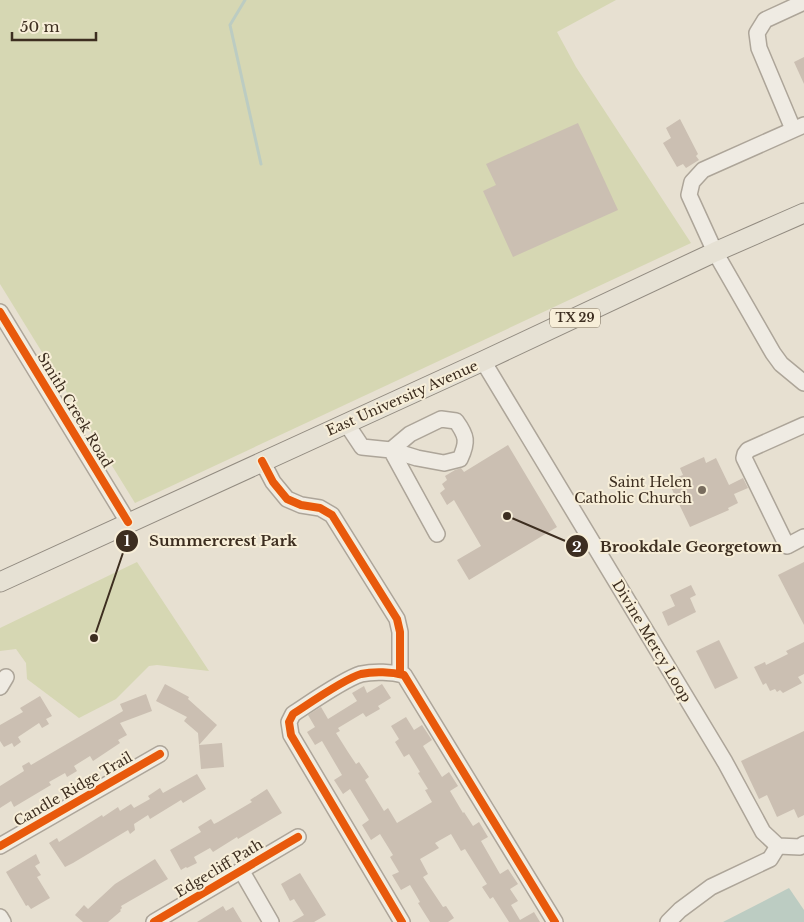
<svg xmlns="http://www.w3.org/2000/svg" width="804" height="922" viewBox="0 0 804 922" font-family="'Libre Baskerville',serif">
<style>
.green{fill:#d6d7b3}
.water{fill:#bcccc2}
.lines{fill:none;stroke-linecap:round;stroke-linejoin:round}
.stream{stroke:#bcccc2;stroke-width:3}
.building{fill:#cbbfb2}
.minor-casing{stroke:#ada599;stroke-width:18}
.major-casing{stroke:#928b80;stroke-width:21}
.minor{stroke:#efebe3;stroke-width:15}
.major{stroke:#e6e1d4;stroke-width:19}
.cycleway-casing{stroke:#f7eed8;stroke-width:11}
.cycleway{stroke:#e8590c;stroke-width:8}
.poi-dot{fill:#786c5e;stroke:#f7eed8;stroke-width:2}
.labels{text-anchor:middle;stroke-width:4;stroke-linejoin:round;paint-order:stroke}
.shield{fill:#f7eed8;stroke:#756857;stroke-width:1}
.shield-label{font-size:12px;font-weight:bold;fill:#3d2e20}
.street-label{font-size:14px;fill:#3d2e20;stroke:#f7eed8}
.poi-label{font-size:14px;fill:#3d2e20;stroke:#f7eed8;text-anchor:end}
.leader{fill:none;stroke:#3d2e20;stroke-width:2}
.callout-dot{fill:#3d2e20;stroke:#f7eed8;stroke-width:2}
.mark-label{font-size:15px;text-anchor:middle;font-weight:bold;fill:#fff}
.callout-label{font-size:15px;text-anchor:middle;font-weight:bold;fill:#3d2e20;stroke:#f7eed8;stroke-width:4;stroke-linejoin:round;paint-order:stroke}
</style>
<rect width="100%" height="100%" fill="#e7e0d1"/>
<g class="green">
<path d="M0,0H616L557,32L576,67L691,243L135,503L0,284Z"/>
<path d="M137,562L209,671L157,665L149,666L116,699L79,718L27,679L26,663L16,649L0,651V628Z"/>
</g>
<path class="water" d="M789,888L804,910V922H723Z"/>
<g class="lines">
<path class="stream" d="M245,0L230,25L261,164"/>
</g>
<g class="building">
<path d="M804,57V84L794,62Z"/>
<path d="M680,119L698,154L696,156L699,160L686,168L683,164L677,167L663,143L671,138L666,128Z"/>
<path d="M578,123L618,210L513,257L483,191L496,185L486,164Z"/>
<path d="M508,445L557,527L469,580L457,560L481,546L454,500L447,505L440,493L445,489L442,484L447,480L445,476L455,470L461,468L464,472Z"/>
<path d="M704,457L706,463L716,458L729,485L743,478L748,488L734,494L738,503L728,508L729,510L690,527L668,481L683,475L680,468Z"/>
<path d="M804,562V625L778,575Z"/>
<path d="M691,585L696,595L690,598L696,612L668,626L662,612L675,606L670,595Z"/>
<path d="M719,640L738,678L715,689L696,651Z"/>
<path d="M804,642V674L798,677L802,683L783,693L780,690L777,692L775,689L770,691L766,683L763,685L754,667L765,662L766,665L788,654L786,651Z"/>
<path d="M165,684L189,697L188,699L217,725L199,745L198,733L184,721L187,717L156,701Z"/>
<path d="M382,684L391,698L378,706L380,709L366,717L363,713L338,728L340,731L336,733L348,752L356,764L359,762L369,777L365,780L384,811L388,808L397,823L432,802L425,790L428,789L418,773L420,772L409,754L404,757L395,742L399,739L391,726L406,717L414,730L422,725L432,740L423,746L442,777L449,772L458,786L450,791L463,813L464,812L473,826L479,822L488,837L481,841L500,874L508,869L518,884L510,889L518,901L511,905L520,920L534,912L540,922H509L493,897L490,899L482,887L487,884L465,849L461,851L451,834L435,843L439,848L420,859L428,874L423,877L443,907L446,906L454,918L448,922H430L418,903L420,902L410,885L401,890L392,875L399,872L390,857L393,855L380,834L371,840L362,825L369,820L350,789L343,794L334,780L342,775L322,741L315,745L307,732L315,727L308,715L319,708L321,707L328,719L357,701L352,693L364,686L367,693Z"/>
<path d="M146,694L152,711L120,723L127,735L118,740L120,743L93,761L90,756L74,766L77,771L67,777L65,773L49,782L51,785L14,807L11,801L0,808V786L24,771L22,766L29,762L31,765L123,711L120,704Z"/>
<path d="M40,696L52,716L46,719L49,724L42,728L39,723L18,737L21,742L14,747L12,743L4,747L0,741V725L23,712L20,708Z"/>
<path d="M804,731V815L798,818L794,809L777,817L767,795L759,799L741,761Z"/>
<path d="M222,743L224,767L201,769L199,745Z"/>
<path d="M197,774L206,789L183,803L181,800L150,819L148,815L134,824L135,830L130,834L128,830L73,863L65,867L49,843L57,838L59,842L102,815L103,817L118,807L120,811L131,804L134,808L150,799L148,796L160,788L163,793Z"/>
<path d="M267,789L282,813L238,839L237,837L213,852L210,848L194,857L197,863L187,868L186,867L181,870L170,850L201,832L198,827L211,819L214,824L218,822L252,802L250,800Z"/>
<path d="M36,854L40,863L35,866L41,875L37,877L50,898L31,909L28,905L26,906L6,872Z"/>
<path d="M155,859L168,879L121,906L122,908L120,910L121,911L108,922H83L75,915L84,905L88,909L115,884Z"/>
<path d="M300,873L326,915L314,922H292L304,915L294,899L290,901L281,884Z"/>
<path d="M223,906L226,911L233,907L242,922H197Z"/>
</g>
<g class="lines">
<defs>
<g id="minor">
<path d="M804,125L703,170L692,182L689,195L715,252L773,353L781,364L804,383"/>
<path d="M793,129L759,48L757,33L765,20L804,2"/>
<path d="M0,312L128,522"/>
<path d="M483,361L725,762L763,832L778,846L800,847L804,844"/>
<path d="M441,419L456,421C467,436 468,442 460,459L444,463L417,458L391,450L410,434Z"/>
<path d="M346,423L362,447L391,450L437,534"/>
<path d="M804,425L748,450L745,454L744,458L787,546L804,537"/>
<path d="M262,461L273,482L287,499L301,505L320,508L332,515L397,619L400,632V674"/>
<path d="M0,687L6,677"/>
<path d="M0,846L160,754"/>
<path d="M241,870L271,922"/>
<path d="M0,917L3,922"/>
<path d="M154,922L298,837"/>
<path d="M402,922L291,735L289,722L293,714C310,703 344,679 361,674C374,671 392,672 404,675L555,922"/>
<path d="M668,922L680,910L711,887L770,859L778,846"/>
</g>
<path id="major" d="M0,582L483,361L715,252L804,213"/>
</defs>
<use href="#minor" class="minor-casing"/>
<use href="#major" class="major-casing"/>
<use href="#minor" class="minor"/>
<use href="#major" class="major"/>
<defs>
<g id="cycleway">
<path d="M0,312L128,522"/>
<path d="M262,461L273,482L287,499L301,505L320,508L332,515L397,619L400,632V674"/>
<path d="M0,846L160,754"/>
<path d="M154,922L298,837"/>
<path d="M402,922L291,735L289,722L293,714C310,703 344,679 361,674C374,671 392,672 404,675L555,922"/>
</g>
</defs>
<use href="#cycleway" class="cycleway-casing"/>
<use href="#cycleway" class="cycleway"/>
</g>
<circle class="poi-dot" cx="702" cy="490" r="5"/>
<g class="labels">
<rect class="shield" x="550" y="308.5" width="50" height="19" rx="4"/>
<g class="shield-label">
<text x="575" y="322">TX 29</text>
</g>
<g class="street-label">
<text transform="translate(402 398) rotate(-24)" y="5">East University Avenue</text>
<text transform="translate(75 410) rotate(59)" y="5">Smith Creek Road</text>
<text transform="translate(652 641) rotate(59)" y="5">Divine Mercy Loop</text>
<text transform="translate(73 789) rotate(-30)" y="5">Candle Ridge Trail</text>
<text transform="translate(219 868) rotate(-31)" y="5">Edgecliff Path</text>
</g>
<g class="poi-label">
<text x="692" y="487">Saint Helen<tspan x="692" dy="16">Catholic Church</tspan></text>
</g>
</g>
<path class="leader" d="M94 638L127 541M507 516L577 546"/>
<g class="callout-dot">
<circle cx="94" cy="638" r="5"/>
<circle cx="507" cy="516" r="5"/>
<circle cx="127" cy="541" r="12"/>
<circle cx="577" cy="546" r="12"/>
</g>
<g class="mark-label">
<text x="127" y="546">1</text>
<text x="577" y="552">2</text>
</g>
<g class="callout-label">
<text x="223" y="546">Summercrest Park</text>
<text x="691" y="552">Brookdale Georgetown</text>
</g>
<path d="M12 32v8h84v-8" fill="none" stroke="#3d2e20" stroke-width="2.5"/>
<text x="20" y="32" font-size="15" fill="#3d2e20" stroke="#f7eed8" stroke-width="4" paint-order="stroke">50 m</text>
</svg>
